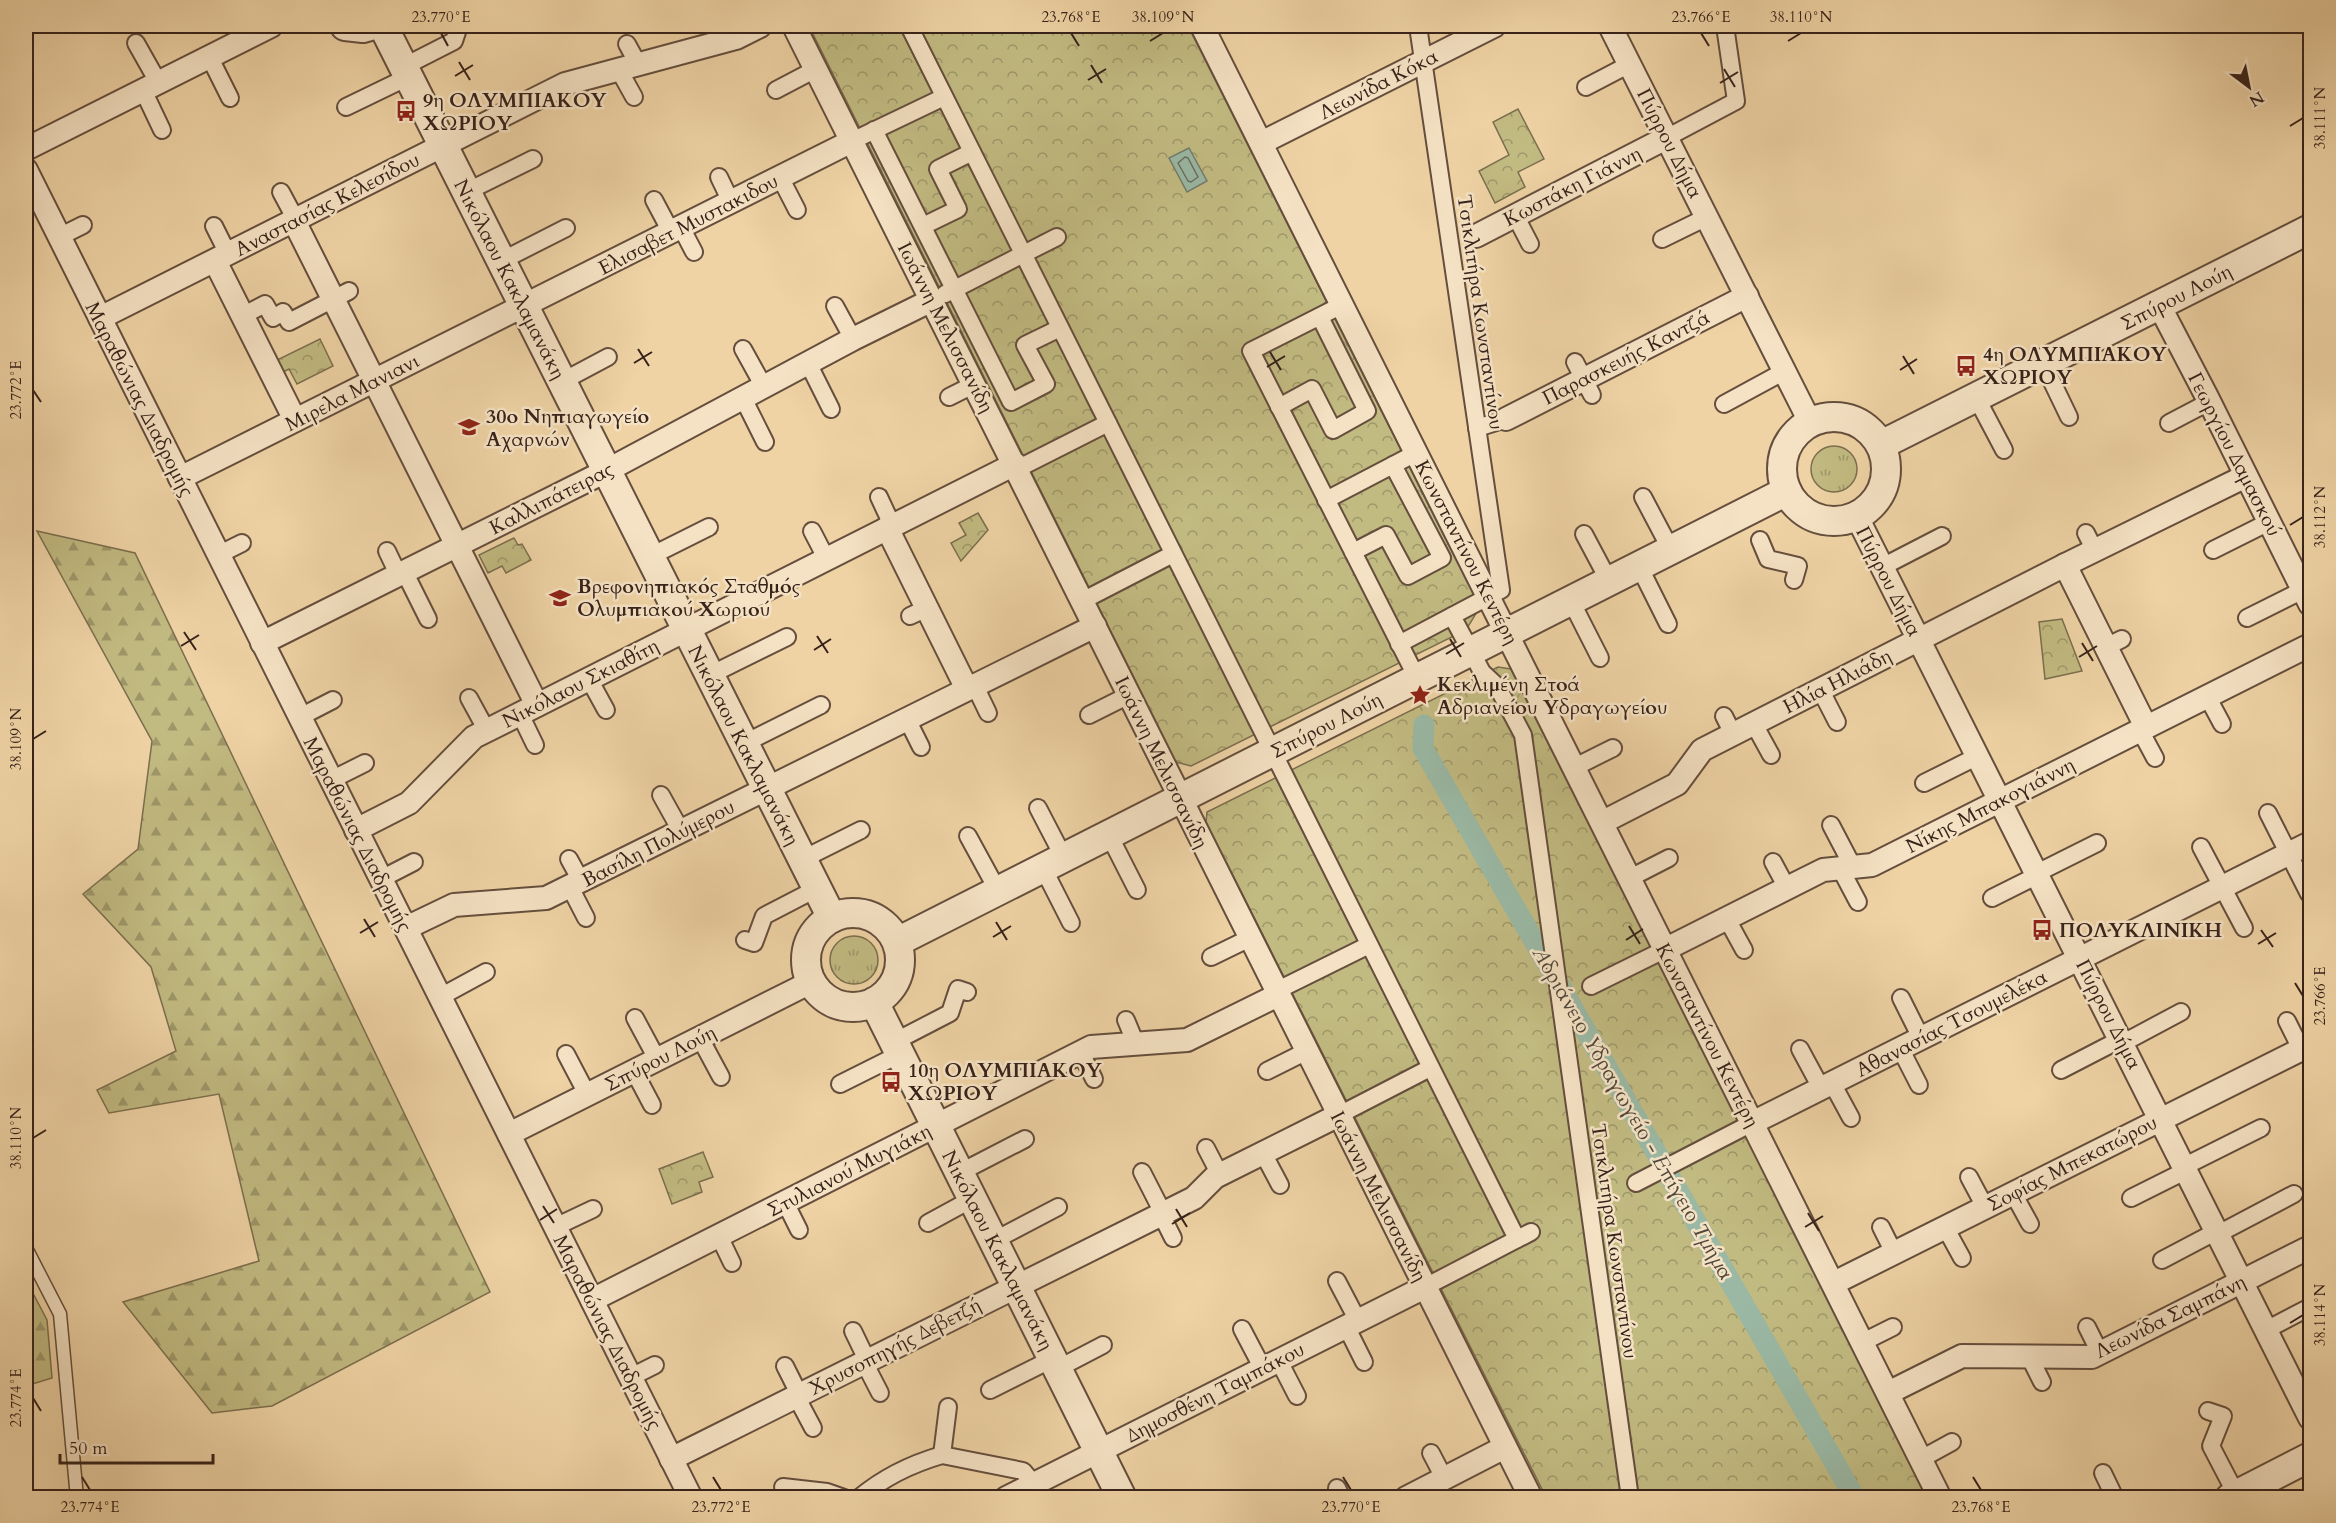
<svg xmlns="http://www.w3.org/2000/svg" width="2336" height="1523" viewBox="0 0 2336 1523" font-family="Cardo,serif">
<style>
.grass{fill:url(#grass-tufts);stroke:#7c6e4e;stroke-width:1.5}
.forest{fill:url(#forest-firs);stroke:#7c6e4e;stroke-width:1.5}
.park{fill:url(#park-crowns);stroke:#7c6e4e;stroke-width:1.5}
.water{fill:#9ab8a4;stroke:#727c6d;stroke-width:1.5}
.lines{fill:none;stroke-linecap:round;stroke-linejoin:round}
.shore{stroke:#686d5f;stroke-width:1.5}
.canal{stroke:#9ab8a4;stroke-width:21}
.service-casing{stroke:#654e3d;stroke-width:15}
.pedestrian-casing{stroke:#654e3d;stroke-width:20}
.minor-casing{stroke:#654e3d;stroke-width:26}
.tertiary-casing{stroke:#654e3d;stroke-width:32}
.service{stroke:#f5e2c4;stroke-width:12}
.pedestrian{stroke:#f5e2c4;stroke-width:16}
.minor{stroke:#f5e2c4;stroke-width:22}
.tertiary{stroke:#f5e2c4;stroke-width:28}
.ticks{fill:none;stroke:#37221a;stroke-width:2}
.labels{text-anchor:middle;stroke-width:5;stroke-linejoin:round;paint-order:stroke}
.street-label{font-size:20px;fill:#37221a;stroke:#f5e2c4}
.poi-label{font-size:20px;font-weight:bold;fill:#37221a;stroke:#f5e2c4;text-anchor:start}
.water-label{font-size:21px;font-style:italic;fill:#50483c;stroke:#f5e2c4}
.neatline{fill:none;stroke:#37221a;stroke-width:2}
.ticks-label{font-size:15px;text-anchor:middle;fill:#37221a}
</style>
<defs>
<pattern id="grass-tufts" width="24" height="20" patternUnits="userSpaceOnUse" patternTransform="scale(1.5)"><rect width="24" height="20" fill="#c1ba81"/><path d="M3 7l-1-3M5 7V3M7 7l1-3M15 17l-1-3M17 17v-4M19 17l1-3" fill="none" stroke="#9e9769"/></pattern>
<pattern id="forest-firs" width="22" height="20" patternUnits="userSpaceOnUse" patternTransform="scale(1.5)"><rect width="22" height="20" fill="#c1ba81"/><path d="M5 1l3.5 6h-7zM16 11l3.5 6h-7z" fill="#9e9769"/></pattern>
<pattern id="park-crowns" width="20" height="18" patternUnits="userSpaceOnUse" patternTransform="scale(1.5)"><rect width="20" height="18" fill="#c1ba81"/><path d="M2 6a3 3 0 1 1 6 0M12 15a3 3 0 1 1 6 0" fill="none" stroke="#9e9769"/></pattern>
</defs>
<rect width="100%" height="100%" fill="#efd3a5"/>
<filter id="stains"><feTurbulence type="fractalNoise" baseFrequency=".00333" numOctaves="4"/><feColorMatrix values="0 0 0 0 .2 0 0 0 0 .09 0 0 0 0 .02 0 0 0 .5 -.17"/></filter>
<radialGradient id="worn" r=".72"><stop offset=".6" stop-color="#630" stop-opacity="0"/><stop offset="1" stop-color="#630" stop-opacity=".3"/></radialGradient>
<g class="grass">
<circle cx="1834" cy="469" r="23"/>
<circle cx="854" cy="960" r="24"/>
</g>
<g class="forest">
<path d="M37,531L135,553L490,1292L272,1406L212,1413L123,1302L259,1261L219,1094L109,1113L97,1090L176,1051L151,967L83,894L138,849L152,741Z"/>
<path d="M26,1280L47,1320L52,1378L26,1386Z"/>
</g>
<g class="park">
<path d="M809,26H1188L1480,607L1466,630L1191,766L1176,762Z"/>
<path d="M1518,109L1544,159L1518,172L1525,187L1495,203L1479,171L1509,155L1493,122Z"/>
<path d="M320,339L333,366L297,384L289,369L281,373L275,361Z"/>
<path d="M978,513L988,530L961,561L951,543L966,535L959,523Z"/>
<path d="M514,538L518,545L522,544L531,560L506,573L502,566L488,573L479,555Z"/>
<path d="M2062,619L2082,671L2045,679L2039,622Z"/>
<path d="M1498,667L1511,669L1927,1497H1546L1206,822L1207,812Z"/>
<path d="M703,1152L713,1177L699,1182L702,1192L672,1204L659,1169Z"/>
</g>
<path class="water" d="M1189,148L1207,181L1187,192L1169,158Z"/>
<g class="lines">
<path class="shore" d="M1185,157L1188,158L1198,177L1191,182L1188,181L1178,163Z"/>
<path class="canal" d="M1424,725L1423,748L1428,757L1855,1498"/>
<defs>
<path id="service" d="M26,1248L60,1314L77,1498"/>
<g id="pedestrian">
<path d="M909,26L1517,1239"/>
<path d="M136,43L158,82"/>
<path d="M627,44L638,64"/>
<path d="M209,56L230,98"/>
<path d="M403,67L454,41L459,26"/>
<path d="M619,70L634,97"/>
<path d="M1586,87L1630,64"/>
<path d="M143,90L162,130"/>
<path d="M776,90L816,69"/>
<path d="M346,107L408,77"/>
<path d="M874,130L1011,402L1046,384L1025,345L1060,328"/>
<path d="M1668,137L1736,101L1725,26"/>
<path d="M852,141L944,97"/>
<path d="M719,177L731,202"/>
<path d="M780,177L797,210"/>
<path d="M281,192L296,220"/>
<path d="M466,192L533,159"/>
<path d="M654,200L671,232"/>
<path d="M1515,215L1530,244"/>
<path d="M214,226L228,254"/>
<path d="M923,226L958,209L938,169L972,152"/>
<path d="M681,227L694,252"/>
<path d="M59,237L83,225"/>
<path d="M1662,239L1707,217"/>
<path d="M501,261L566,228"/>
<path d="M945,294L1057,237"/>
<path d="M1342,305L1251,351L1417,678"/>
<path d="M835,306L853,339"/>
<path d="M242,316L265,304L273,318L283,312L289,322L349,291"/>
<path d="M743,349L764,387"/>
<path d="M1575,362L1592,395"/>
<path d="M808,363L831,409"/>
<path d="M2043,363L2069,417"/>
<path d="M561,382L608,357"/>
<path d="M949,397L975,384"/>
<path d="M1976,397L2004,450"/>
<path d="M743,398L765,442"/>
<path d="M1724,404L1785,371"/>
<path d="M1279,407L1312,389L1333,430L1367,411L1320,317"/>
<path d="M2169,423L2209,402"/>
<path d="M1477,428L1506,419"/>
<path d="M1017,469L1108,423"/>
<path d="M879,497L892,525"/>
<path d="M1643,497L1671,550"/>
<path d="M1326,500L1416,453"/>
<path d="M812,531L826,558"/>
<path d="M2086,533L2095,551"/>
<path d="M1584,534L1609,581"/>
<path d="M1760,540L1768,559L1798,566L1794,580"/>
<path d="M2213,550L2269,522"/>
<path d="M387,551L398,574"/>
<path d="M1353,552L1386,535L1408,576L1442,558L1393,465"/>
<path d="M218,555L242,543"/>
<path d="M649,557L709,527"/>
<path d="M1639,566L1668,624"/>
<path d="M1882,567L1942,536"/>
<path d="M404,571L428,619"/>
<path d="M1082,601L1173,554"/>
<path d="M1571,601L1600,658"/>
<path d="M910,616L927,608"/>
<path d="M1452,616L1482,672L1497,686L1523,735L1630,1498"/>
<path d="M2247,618L2303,590"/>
<path d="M1399,644L1501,590L1418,26"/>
<path d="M2106,647L2122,639"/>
<path d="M708,676L787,637"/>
<path d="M589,679L606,710"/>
<path d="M975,686L988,713"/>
<path d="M1820,689L1837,722"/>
<path d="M2207,696L2222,724"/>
<path d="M469,698L487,731"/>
<path d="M520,714L535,745"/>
<path d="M1089,715L1129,695"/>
<path d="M1724,716L1733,734"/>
<path d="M300,717L333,700"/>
<path d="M907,719L921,747"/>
<path d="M1754,724L1771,755"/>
<path d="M2140,730L2155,758"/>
<path d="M743,744L821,705"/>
<path d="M1575,767L1613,748"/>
<path d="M331,780L365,763"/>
<path d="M1924,783L1978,756"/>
<path d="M661,795L681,831"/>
<path d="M1038,808L1064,858"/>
<path d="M2268,813L2309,894"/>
<path d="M1831,825L1853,867"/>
<path d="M1109,835L1137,890"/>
<path d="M968,836L998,891"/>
<path d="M2201,847L2244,928"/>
<path d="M569,859L581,881"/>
<path d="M801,860L861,830"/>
<path d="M1773,862L1787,888"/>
<path d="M1043,868L1071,923"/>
<path d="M1840,868L1858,902"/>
<path d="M2037,873L2097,843"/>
<path d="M1630,878L1669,858"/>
<path d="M381,879L414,862"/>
<path d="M570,887L586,918"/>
<path d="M1992,898L2038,875"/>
<path d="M1727,919L1744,950"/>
<path d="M745,940L754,943L764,916L816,889"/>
<path d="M1211,957L1250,938"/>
<path d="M1591,986L1666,949"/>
<path d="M1276,991L1369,945"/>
<path d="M440,997L486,972"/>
<path d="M1901,998L1921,1038"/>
<path d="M635,1018L657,1059"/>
<path d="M1126,1020L1136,1044"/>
<path d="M2287,1021L2301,1049"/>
<path d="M700,1038L721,1077"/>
<path d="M894,1042L950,1013L958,989L967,992"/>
<path d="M2123,1043L2181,1012"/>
<path d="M1900,1048L1919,1085"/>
<path d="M1800,1049L1821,1088"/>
<path d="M1081,1053L1094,1079"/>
<path d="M566,1054L587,1094"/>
<path d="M2061,1070L2121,1039"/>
<path d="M634,1071L652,1105"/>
<path d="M1267,1071L1307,1051"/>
<path d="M1832,1083L1851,1118"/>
<path d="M840,1084L900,1054"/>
<path d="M1339,1115L1430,1068"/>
<path d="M1206,1148L1220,1175"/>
<path d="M1263,1153L1280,1185"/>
<path d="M2185,1166L2261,1128"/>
<path d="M1142,1172L1163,1213"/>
<path d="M959,1173L1025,1139"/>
<path d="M1969,1177L1985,1207"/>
<path d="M1636,1183L1752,1123"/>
<path d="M2013,1193L2030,1224"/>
<path d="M2131,1198L2187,1170"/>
<path d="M785,1202L799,1230"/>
<path d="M1161,1214L1173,1238"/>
<path d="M928,1223L972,1199"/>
<path d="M555,1227L593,1209"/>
<path d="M1881,1227L1894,1253"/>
<path d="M1945,1227L1962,1258"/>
<path d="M2218,1234L2294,1194"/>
<path d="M719,1236L732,1263"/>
<path d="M993,1241L1058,1207"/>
<path d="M2162,1260L2217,1231"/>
<path d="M1337,1281L1358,1321"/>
<path d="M1425,1287L1531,1232"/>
<path d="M1346,1326L1364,1362"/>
<path d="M2087,1327L2100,1353"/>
<path d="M1242,1329L1263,1369"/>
<path d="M2266,1330L2310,1307"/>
<path d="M853,1331L867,1360"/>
<path d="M1863,1342L1893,1327"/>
<path d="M2029,1356L2042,1382"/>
<path d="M1279,1361L1297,1396"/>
<path d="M864,1362L880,1393"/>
<path d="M785,1366L799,1394"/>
<path d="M1057,1369L1103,1345"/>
<path d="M631,1377L655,1365"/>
<path d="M990,1390L1052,1359"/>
<path d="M796,1396L813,1428"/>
<path d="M948,1407L942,1455L1023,1471L1034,1484"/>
<path d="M2208,1411L2223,1416L2211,1446L2236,1494"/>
<path d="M1431,1453L1444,1478"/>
<path d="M1921,1459L1952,1442"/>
<path d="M2103,1473L2115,1498"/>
<path d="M783,1487L827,1492L844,1498"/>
<path d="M1337,1488L1342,1498"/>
<path d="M859,1498C884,1477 911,1464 942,1455"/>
</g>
<g id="minor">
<path d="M794,26L1531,1498"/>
<path d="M1202,26L1940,1498"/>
<path d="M1610,26L1810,422"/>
<path d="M1261,143L1494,26"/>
<path d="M26,149L271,26"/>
<path d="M26,170L691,1498"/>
<path d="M294,221L537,705"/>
<path d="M1476,236L1668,137"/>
<path d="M215,261L295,420"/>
<path d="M2159,305L2207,397L2310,604"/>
<path d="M100,318L565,84L736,38L760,26"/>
<path d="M1506,419L1747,296"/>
<path d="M180,478L852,141"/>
<path d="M1856,515L2310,1418"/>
<path d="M887,528L967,689"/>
<path d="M2065,565L2146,727"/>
<path d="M262,643L606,471L853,339L932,300"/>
<path d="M1603,822L1677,784L1702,750L2065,565L2246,476"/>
<path d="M356,830L409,803L474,737L1015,464"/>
<path d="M406,928L454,905L546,898L1095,626"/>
<path d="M1666,949L1823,870L1872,865L2310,645"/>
<path d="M1752,1123L2310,843"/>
<path d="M509,1134L811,982"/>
<path d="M1834,1283L2310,1045"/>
<path d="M592,1300L1091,1047L1187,1040L1278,995"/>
<path d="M1888,1393L1962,1356L2092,1357L2310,1247"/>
<path d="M671,1459L1194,1198L1215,1177L1339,1115"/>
<path d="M1006,1498L1425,1287"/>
<path d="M1406,1498L1505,1447"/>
</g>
<g id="tertiary">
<path d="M345,26L363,28L370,26"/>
<path d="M383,26L832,918"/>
<circle cx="1834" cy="469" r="52"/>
<path d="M1881,445L2310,229"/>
<circle cx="853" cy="960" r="47"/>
<path d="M897,942L1787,491"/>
<path d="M874,1002L1122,1498"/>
<path d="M2230,1498L2310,1457"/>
</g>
</defs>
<use href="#service" class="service-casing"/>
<use href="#pedestrian" class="pedestrian-casing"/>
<use href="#minor" class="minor-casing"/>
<use href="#tertiary" class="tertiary-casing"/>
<use href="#service" class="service"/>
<use href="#pedestrian" class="pedestrian"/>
<use href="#minor" class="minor"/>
<use href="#tertiary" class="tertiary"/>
</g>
<path class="ticks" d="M441,33L448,46M1071,33L1079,46M1701,33L1709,46M1150,41L1163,33M1788,41L1801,33M459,62L470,80M1091,65L1102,83M1724,69L1735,87M455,76L473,65M1088,80L1106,69M1720,83L1738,72M2290,126L2303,118M638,349L649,366M1270,352L1281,370M1903,356L1914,374M634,363L652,352M1267,367L1285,356M1900,370L1917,359M33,390L41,402M2290,525L2303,517M184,632L196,650M817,636L828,653M1450,639L1461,657M2082,643L2093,661M181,646L199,635M814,650L831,639M1446,654L1464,643M2079,657L2097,646M33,739L46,731M364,919L375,937M996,922L1007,940M1629,926L1640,944M2261,930L2273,947M360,933L378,922M993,937L1011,926M1626,940L1643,929M2258,944L2276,933M2295,983L2303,996M33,1138L46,1130M543,1206L554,1223M1176,1209L1187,1227M1808,1213L1819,1231M540,1220L557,1209M1172,1224L1190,1213M1805,1227L1823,1216M2290,1323L2303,1315M33,1398L41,1411M82,1477L90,1490M713,1477L721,1490M1343,1477L1351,1490M1973,1477L1981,1490"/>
<defs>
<symbol id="bus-bare" viewBox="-9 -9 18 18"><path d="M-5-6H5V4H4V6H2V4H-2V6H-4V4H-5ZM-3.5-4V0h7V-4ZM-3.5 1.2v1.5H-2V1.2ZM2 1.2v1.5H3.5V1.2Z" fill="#8f2418" stroke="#f5e2c4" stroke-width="2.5" paint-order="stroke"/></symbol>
<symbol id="school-bare" viewBox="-9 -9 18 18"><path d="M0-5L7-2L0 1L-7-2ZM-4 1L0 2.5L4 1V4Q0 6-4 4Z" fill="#8f2418" stroke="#f5e2c4" stroke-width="2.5" paint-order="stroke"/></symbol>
<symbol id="sight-bare" viewBox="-9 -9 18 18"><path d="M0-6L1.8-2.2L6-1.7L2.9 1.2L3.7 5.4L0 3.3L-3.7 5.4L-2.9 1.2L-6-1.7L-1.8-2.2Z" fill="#8f2418" stroke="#f5e2c4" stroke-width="2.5" paint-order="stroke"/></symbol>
</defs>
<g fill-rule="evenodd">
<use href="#bus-bare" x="391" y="96" width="30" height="30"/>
<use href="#bus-bare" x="1951" y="351" width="30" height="30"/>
<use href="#school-bare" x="454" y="412" width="30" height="30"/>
<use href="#school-bare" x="545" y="583" width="30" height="30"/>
<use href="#sight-bare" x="1405" y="680" width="30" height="30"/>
<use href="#bus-bare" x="2027" y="915" width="30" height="30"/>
<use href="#bus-bare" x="876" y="1067" width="30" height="30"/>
</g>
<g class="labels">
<g class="street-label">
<text transform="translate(1378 84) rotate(-27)" y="7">Λεωνίδα Κόκα</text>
<text transform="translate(1670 143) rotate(63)" y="7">Πύρρου Δήμα</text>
<text transform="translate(1572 186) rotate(-27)" y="7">Κωστάκη Γιάννη</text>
<text transform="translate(327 204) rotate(-27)" y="7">Αναστασίας Κελεσίδου</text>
<text transform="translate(688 224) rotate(-27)" y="7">Ελισαβετ Μυστακιδου</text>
<text transform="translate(510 279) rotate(63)" y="7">Νικόλαου Κακλαμανάκη</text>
<text transform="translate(2176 297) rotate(-27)" y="7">Σπύρου Λούη</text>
<text transform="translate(1481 312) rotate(82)" y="7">Τσικλιτήρα Κωνσταντίνου</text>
<text transform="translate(946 327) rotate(63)" y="7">Ιωάννη Μελισσανίδη</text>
<text transform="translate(1626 357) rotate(-27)" y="7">Παρασκευής Καντζά</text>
<text transform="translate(352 392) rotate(-27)" y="7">Μιρελα Μανιανι</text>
<text transform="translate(140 399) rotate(63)" y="7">Μαραθώνιας Διαδρομής</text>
<text transform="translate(2235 454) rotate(63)" y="7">Γεωργίου Δαμασκού</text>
<text transform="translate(551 498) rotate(-27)" y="7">Καλλιπάτειρας</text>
<text transform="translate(1467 552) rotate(63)" y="7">Κωνσταντίνου Κεντέρη</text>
<text transform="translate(1889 581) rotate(63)" y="7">Πύρρου Δήμα</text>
<text transform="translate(1837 681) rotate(-27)" y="7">Ηλία Ηλιάδη</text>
<text transform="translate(580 683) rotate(-27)" y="7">Νικόλαου Σκιαθίτη</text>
<text transform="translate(1326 725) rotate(-27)" y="7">Σπύρου Λούη</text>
<text transform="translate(744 745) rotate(63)" y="7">Νικόλαου Κακλαμανάκη</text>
<text transform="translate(1162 762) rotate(64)" y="7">Ιωάννη Μελισσανίδη</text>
<text transform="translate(1990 805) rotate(-27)" y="7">Νίκης Μπακογιάννη</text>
<text transform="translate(358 834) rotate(63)" y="7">Μαραθώνιας Διαδρομής</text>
<text transform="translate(658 843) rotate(-27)" y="7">Βασίλη Πολύμερου</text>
<text transform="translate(2109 1014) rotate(63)" y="7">Πύρρου Δήμα</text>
<text transform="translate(1951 1023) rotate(-27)" y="7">Αθανασίας Τσουμελέκα</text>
<text transform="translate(1708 1035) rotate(63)" y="7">Κωνσταντίνου Κεντέρη</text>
<text transform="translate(660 1058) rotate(-27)" y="7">Σπύρου Λούη</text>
<text transform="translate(2072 1163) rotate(-27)" y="7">Σοφίας Μπεκατώρου</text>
<text transform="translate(849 1170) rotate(-27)" y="7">Στυλιανού Μυγιάκη</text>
<text transform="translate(1379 1196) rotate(63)" y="7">Ιωάννη Μελισσανίδη</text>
<text transform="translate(1615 1241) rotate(82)" y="7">Τσικλιτήρα Κωνσταντίνου</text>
<text transform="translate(998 1250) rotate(63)" y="7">Νικόλαου Κακλαμανάκη</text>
<text transform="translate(2170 1316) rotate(-26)" y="7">Λεωνίδα Σαμπάνη</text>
<text transform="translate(608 1332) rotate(63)" y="7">Μαραθώνιας Διαδρομής</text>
<text transform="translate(895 1346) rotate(-27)" y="7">Χρυσοπηγής Δεβετζή</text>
<text transform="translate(1215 1392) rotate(-27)" y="7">Δημοσθένη Ταμπάκου</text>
</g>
<g class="poi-label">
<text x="423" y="107">9η ΟΛΥΜΠΙΑΚΟΥ<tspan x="423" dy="23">ΧΩΡΙΟΥ</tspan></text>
<text x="1983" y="361">4η ΟΛΥΜΠΙΑΚΟΥ<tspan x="1983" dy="23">ΧΩΡΙΟΥ</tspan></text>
<text x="486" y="423">30ο Νηπιαγωγείο<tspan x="486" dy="23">Αχαρνών</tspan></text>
<text x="577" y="593">Βρεφονηπιακός Σταθμός<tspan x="577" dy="23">Ολυμπιακού Χωριού</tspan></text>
<text x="1437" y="691">Κεκλιμένη Στοά<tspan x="1437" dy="23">Αδριανείου Υδραγωγείου</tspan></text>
<text x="2059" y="937">ΠΟΛΥΚΛΙΝΙΚΗ</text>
<text x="908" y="1077">10η ΟΛΥΜΠΙΑΚΟΥ<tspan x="908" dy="23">ΧΩΡΙΟΥ</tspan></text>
</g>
<g class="water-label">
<text transform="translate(1633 1113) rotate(60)" y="7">Αδριάνειο Υδραγωγείο - Επίγειο Τμήμα</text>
</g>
</g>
<rect width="2336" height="1523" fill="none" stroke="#efd3a5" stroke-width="66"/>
<g transform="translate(2249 87) rotate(148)" stroke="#f5e2c4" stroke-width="4.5" paint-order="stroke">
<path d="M0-4.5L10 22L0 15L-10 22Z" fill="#37221a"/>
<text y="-9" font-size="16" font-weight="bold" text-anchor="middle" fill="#37221a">N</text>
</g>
<path d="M60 1454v9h153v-9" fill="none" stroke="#37221a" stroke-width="3"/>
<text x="69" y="1454" font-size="18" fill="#37221a" stroke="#f5e2c4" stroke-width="4.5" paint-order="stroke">50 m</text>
<rect x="33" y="33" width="2270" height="1457" class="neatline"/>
<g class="ticks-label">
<text x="441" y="22">23.770°E</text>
<text x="1071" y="22">23.768°E</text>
<text x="1163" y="22">38.109°N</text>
<text x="1701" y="22">23.766°E</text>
<text x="1801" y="22">38.110°N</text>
<text transform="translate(2320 118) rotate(-90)" y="5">38.111°N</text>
<text transform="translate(16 390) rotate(-90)" y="5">23.772°E</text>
<text transform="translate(2320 517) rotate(-90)" y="5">38.112°N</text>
<text transform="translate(16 739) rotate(-90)" y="5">38.109°N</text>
<text transform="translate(2320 996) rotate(-90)" y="5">23.766°E</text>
<text transform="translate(16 1138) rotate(-90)" y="5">38.110°N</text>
<text transform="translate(2320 1315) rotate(-90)" y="5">38.114°N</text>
<text transform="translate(16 1398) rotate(-90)" y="5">23.774°E</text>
<text x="90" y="1512">23.774°E</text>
<text x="721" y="1512">23.772°E</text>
<text x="1351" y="1512">23.770°E</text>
<text x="1981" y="1512">23.768°E</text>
</g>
<rect width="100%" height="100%" filter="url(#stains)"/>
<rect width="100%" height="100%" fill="url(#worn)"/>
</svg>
